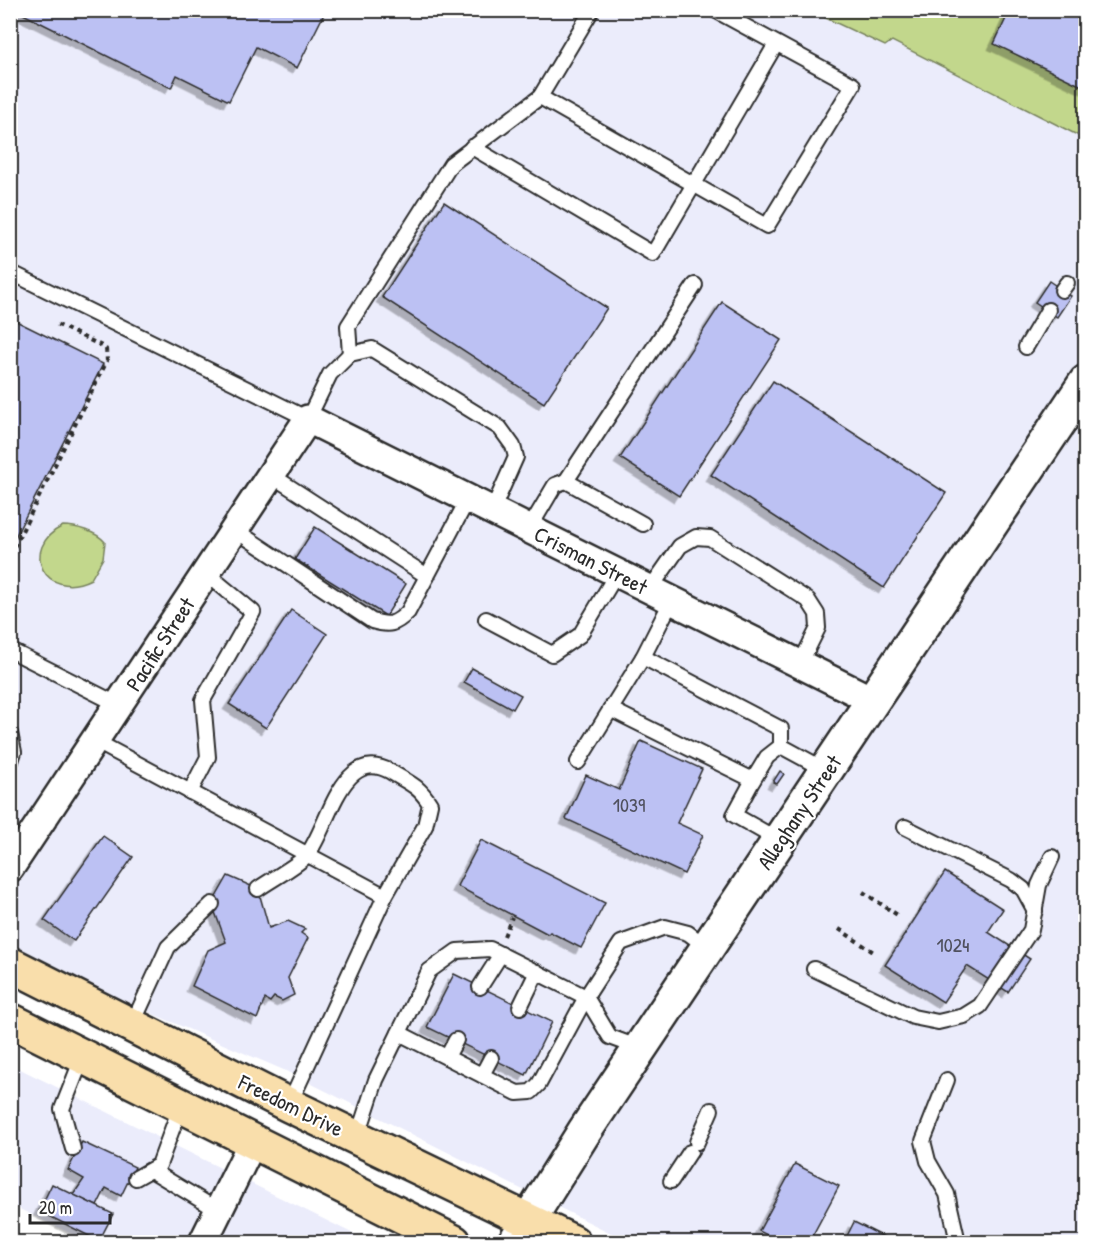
<svg xmlns="http://www.w3.org/2000/svg" width="1096" height="1253" viewBox="0 0 1096 1253" font-family="'Patrick Hand',sans-serif">
<style>
.built{fill:#ebecfb}
.green{fill:#c2d78c;stroke:#76815c;stroke-width:1.5}
.building{fill:#bcc1f3;stroke:#2b2b2b;stroke-width:1.5;filter:url(#shadow)}
.lines{fill:none;stroke-linecap:round;stroke-linejoin:round}
.service-casing{stroke:#2b2b2b;stroke-width:18}
.minor-casing{stroke:#2b2b2b;stroke-width:32}
.tertiary-casing{stroke:#2b2b2b;stroke-width:38}
.primary-casing{stroke:#2b2b2b;stroke-width:38}
.path{stroke:#2b2b2b;stroke-width:4;stroke-dasharray:4.5 4.5;stroke-linecap:butt}
.service{stroke:#fff;stroke-width:14}
.minor{stroke:#fff;stroke-width:27}
.tertiary{stroke:#fff;stroke-width:33}
.primary{stroke:#f9deab;stroke-width:33}
.labels{text-anchor:middle;stroke-width:4.5;stroke-linejoin:round;paint-order:stroke}
.number-label{font-size:20px;fill:#4f505d}
.street-label{font-size:22px;fill:#2b2b2b;stroke:#fff}
</style>
<defs>
<filter id="shadow"><feDropShadow dx="-5.5" dy="5.5" stdDeviation="0" flood-color="#0004"/></filter>
</defs>
<rect width="100%" height="100%" fill="#fff"/>
<filter id="ink" filterUnits="userSpaceOnUse"><feTurbulence type="fractalNoise" baseFrequency=".0167" numOctaves="2"/><feDisplacementMap in="SourceGraphic" scale="12" xChannelSelector="R" yChannelSelector="G"/><feConvolveMatrix kernelMatrix="1 2 1 2 8 2 1 2 1" color-interpolation-filters="sRGB"/></filter>
<g filter="url(#ink)">
<g class="built">
<path d="M10,11H833L1085,139V368L535,1196L286,1071L11,953Z"/>
<path d="M1085,397V1242H629L546,1201Z"/>
<path d="M10,1064L370,1242H89L11,1205Z"/>
</g>
<g class="green">
<path d="M811,11H1085V139L892,41L885,46Z"/>
<path d="M63,526C76,526 97,532 105,542L103,558L91,579C45,602 18,548 63,526Z"/>
</g>
<g class="building">
<path d="M15,10H326L297,68L256,47L229,101L177,75L171,88Z"/>
<path d="M1010,10H1062L1086,22V88L994,44Z"/>
<path d="M444,202L607,308L544,403L382,297Z"/>
<path d="M1049,281L1071,296L1057,317L1035,302Z"/>
<path d="M722,302L781,340L679,496L620,458Z"/>
<path d="M10,318L103,364L10,547Z"/>
<path d="M773,381L946,493L884,588L711,475Z"/>
<path d="M315,527L406,584L386,616L295,559Z"/>
<path d="M291,610L327,634L266,728L229,704Z"/>
<path d="M472,668L521,695L513,709L464,682Z"/>
<path d="M641,741L702,769L677,823L703,835L684,874L566,819L586,775L619,790Z"/>
<path d="M780,771L784,774L777,784L773,782Z"/>
<path d="M103,836L133,857L74,941L44,920Z"/>
<path d="M481,840L605,903L581,948L550,932L548,934L457,886Z"/>
<path d="M945,872L1003,909L988,932L1030,959L1008,992L967,966L943,1002L885,965Z"/>
<path d="M228,876L258,889L269,928L288,921L305,929L301,933L308,938L288,978L294,995L282,1001L274,997L270,1002L265,999L257,1019L192,986L208,950L226,942L212,904Z"/>
<path d="M454,974L552,1022L526,1075L427,1027Z"/>
<path d="M694,1139L704,1146L697,1157L686,1150Z"/>
<path d="M82,1142L135,1167L121,1196L106,1188L97,1206L73,1195L84,1179L68,1170Z"/>
<path d="M795,1164L839,1186L809,1242H781L759,1231Z"/>
<path d="M52,1184L113,1214L99,1241L39,1211Z"/>
<path d="M854,1222L894,1242H844Z"/>
</g>
<g class="lines">
<defs>
<g id="service">
<path d="M540,97L767,226L853,85L715,10"/>
<path d="M472,147L653,254L776,44"/>
<path d="M10,272L308,419L330,374L350,354L372,349L500,428L513,446L516,457L492,511"/>
<path d="M1062,290L1067,283"/>
<path d="M1026,347L1048,310"/>
<path d="M350,354L348,326L451,164L540,97L592,10"/>
<path d="M271,475L427,576"/>
<path d="M566,481L695,285"/>
<path d="M529,529L555,485L566,481L643,524"/>
<path d="M235,530L372,621C389,626 395,625 408,612L468,499"/>
<path d="M650,589L680,546L696,537L710,538L808,600L817,614L818,628L800,664"/>
<path d="M486,619L552,654L580,635L617,573"/>
<path d="M10,650L119,705"/>
<path d="M610,709L753,780L767,757L781,746V729L643,657"/>
<path d="M10,733L14,752L10,764"/>
<path d="M95,741L385,896"/>
<path d="M781,746L827,771"/>
<path d="M578,762L643,657L672,600"/>
<path d="M753,780L734,815L780,841"/>
<path d="M190,792L208,757L203,700L253,612L206,573"/>
<path d="M905,827L1011,880L1023,889L1035,911"/>
<path d="M258,889C269,881 300,864 307,855C329,828 341,744 391,772C409,783 418,785 430,804L425,826L385,896L289,1105"/>
<path d="M814,969L913,1017L938,1022L964,1016L980,1006L1031,930L1039,885L1052,857"/>
<path d="M480,987L501,954"/>
<path d="M520,1007L537,972"/>
<path d="M132,1025L168,947L212,904"/>
<path d="M399,1033L517,1093L531,1092L539,1084L586,997L621,943L665,927L688,933L708,948"/>
<path d="M447,1057L456,1040"/>
<path d="M482,1075L491,1058"/>
<path d="M947,1080L923,1141L928,1161L947,1194L958,1242"/>
<path d="M357,1138L376,1080L429,971L457,951L490,949L586,997L610,1037L640,1048"/>
<path d="M697,1142L711,1110"/>
<path d="M73,1149L62,1109L83,1056"/>
<path d="M151,1170L219,1211"/>
<path d="M136,1178L159,1165L181,1105"/>
<path d="M671,1181L690,1152"/>
</g>
<g id="minor">
<path d="M10,868L308,419L874,701"/>
<path d="M203,1242L253,1141"/>
</g>
<path id="tertiary" d="M515,1242L584,1132L1086,382"/>
<g id="primary">
<path d="M10,964L289,1105L573,1242"/>
<path d="M10,1020L454,1242"/>
</g>
</defs>
<use href="#service" class="service-casing"/>
<use href="#minor" class="minor-casing"/>
<use href="#tertiary" class="tertiary-casing"/>
<use href="#primary" class="primary-casing"/>
<g class="path">
<path d="M10,555L107,361L106,349L102,346L56,324"/>
<path d="M863,892L899,916"/>
<path d="M839,929L875,953"/>
<path d="M504,936L512,917"/>
</g>
<use href="#service" class="service"/>
<use href="#minor" class="minor"/>
<use href="#tertiary" class="tertiary"/>
<use href="#primary" class="primary"/>
</g>
</g>
<g class="labels">
<g class="number-label">
<text x="629" y="812">1039</text>
<text x="953" y="952">1024</text>
</g>
<g class="street-label">
<text transform="translate(591 560) rotate(27)" y="8">Crisman Street</text>
<text transform="translate(160 644) rotate(-57)" y="8">Pacific Street</text>
<text transform="translate(799 812) rotate(-56)" y="8">Alleghany Street</text>
<text transform="translate(291 1105) rotate(26)" y="8">Freedom Drive</text>
</g>
</g>
<rect width="1096" height="1253" fill="none" stroke="#fff" stroke-width="36"/>
<rect x="18" y="18" width="1060" height="1217" fill="none" stroke="#2b2b2b" stroke-width="2" filter="url(#ink)"/>
<path d="M30 1214v9h80v-9" fill="none" stroke="#2b2b2b" stroke-width="3"/>
<text x="39" y="1214" font-size="18" fill="#2b2b2b" stroke="#ffffff" stroke-width="4.5" paint-order="stroke">20 m</text>
</svg>
